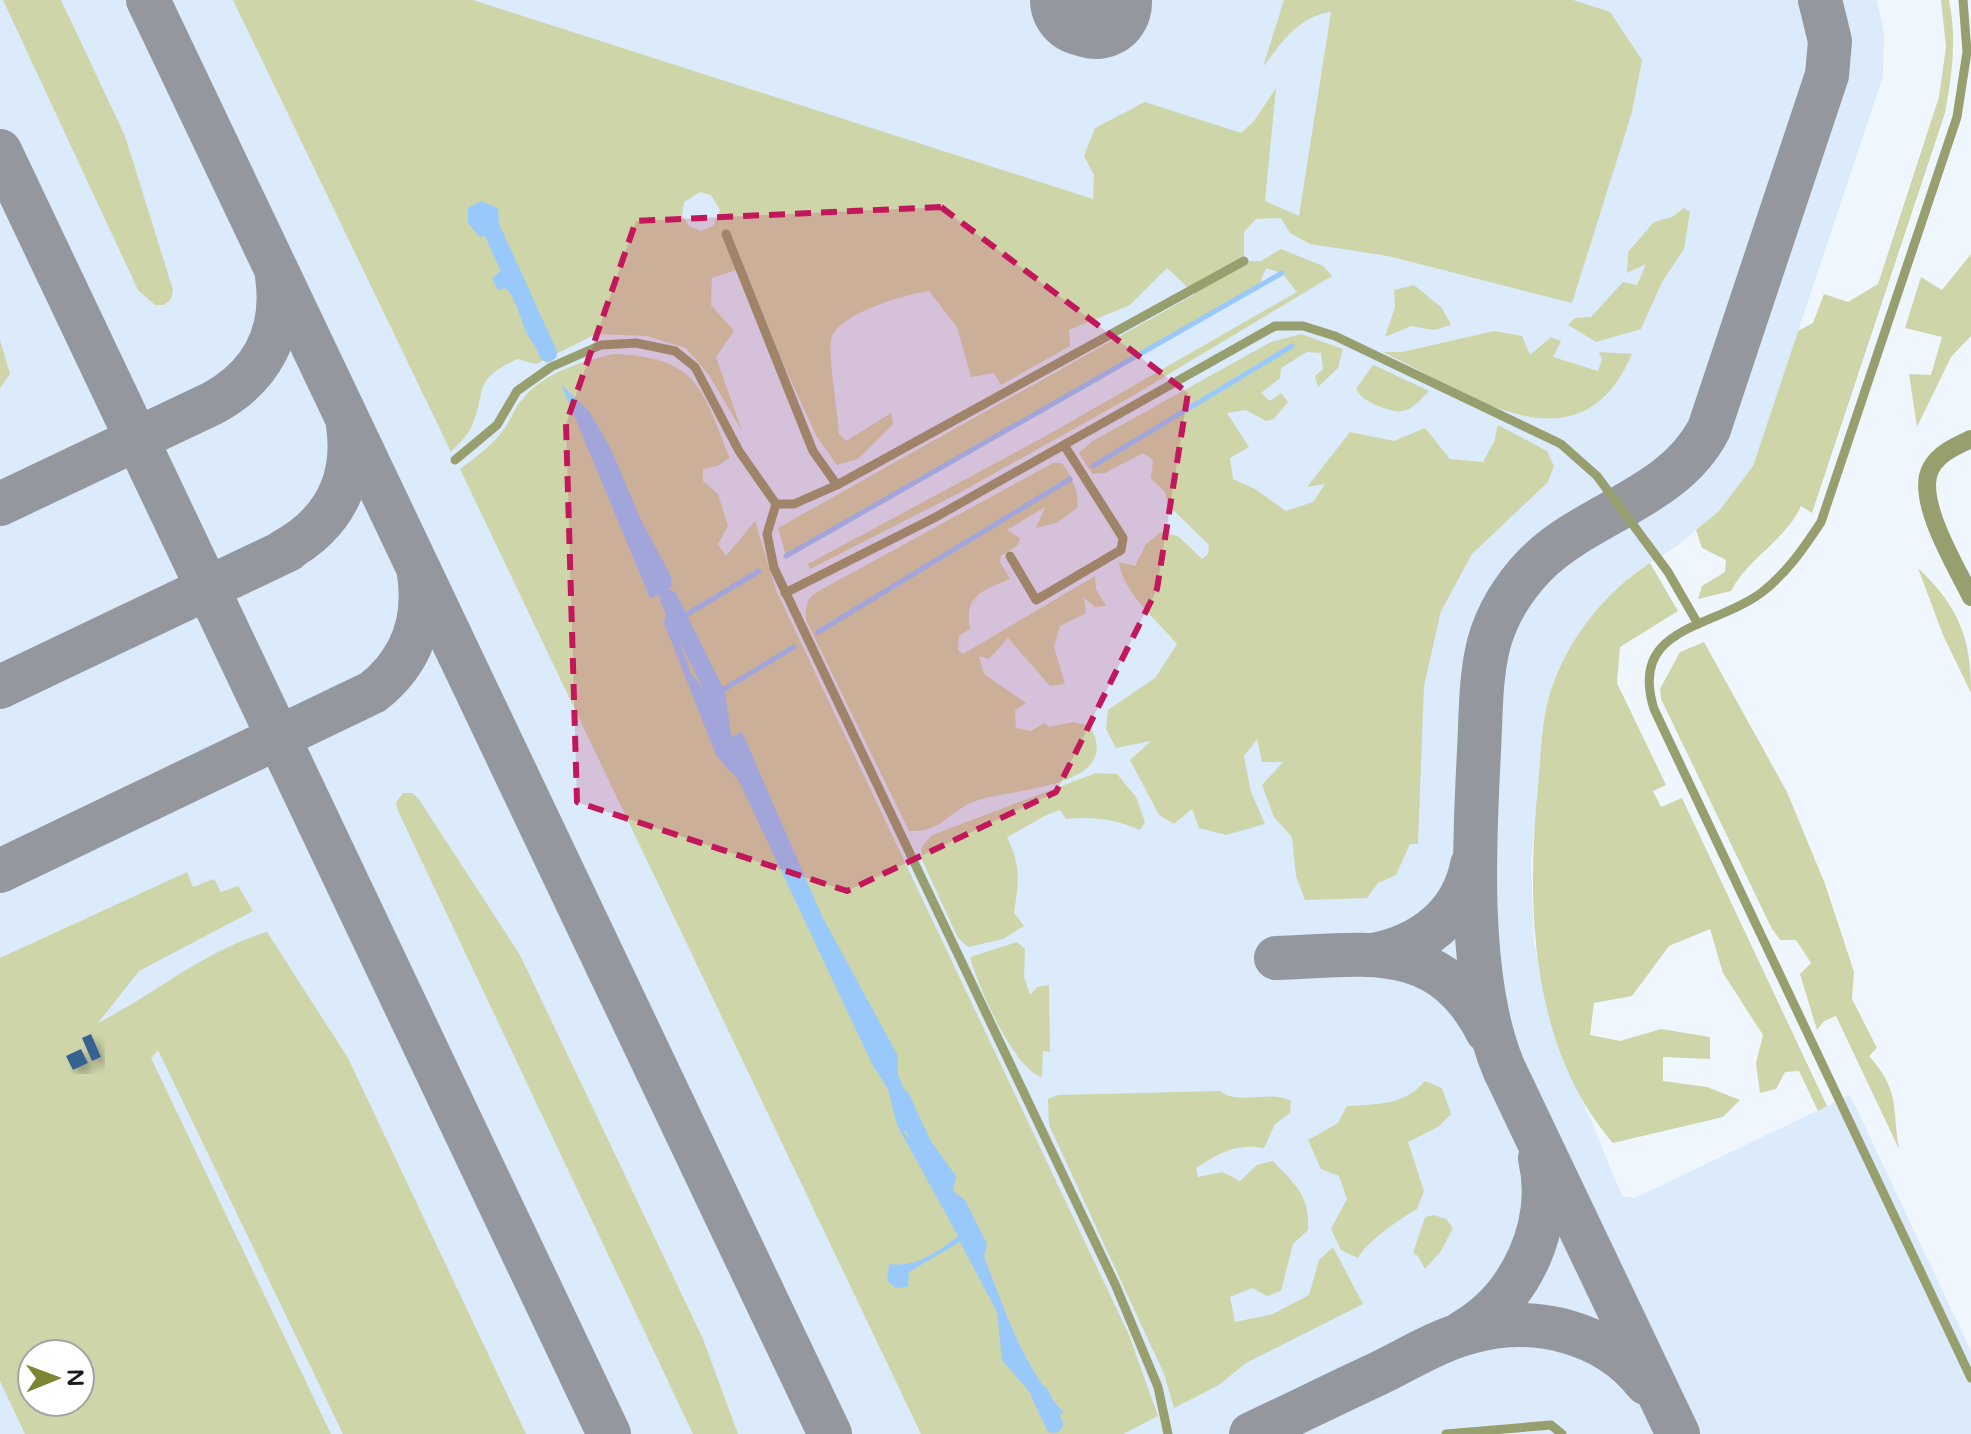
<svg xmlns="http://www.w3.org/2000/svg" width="1971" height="1434" viewBox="0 0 1971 1434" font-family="'Varela Round',sans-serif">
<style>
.built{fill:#dbebfc;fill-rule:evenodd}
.green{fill:#ced5a9;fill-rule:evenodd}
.water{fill:#99c9fb}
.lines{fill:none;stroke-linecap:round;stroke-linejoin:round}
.stream{stroke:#99c9fb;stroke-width:5}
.canal{stroke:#99c9fb;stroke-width:18}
.taxiway{stroke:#94989e;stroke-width:44}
.runway{stroke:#94989e;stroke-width:112}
.building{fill:#36628f;filter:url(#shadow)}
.service{stroke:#989f6f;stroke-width:9}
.minor{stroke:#989f6f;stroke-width:18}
.marked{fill:#c2185b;fill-opacity:0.2;stroke:#c2185b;stroke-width:6;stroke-dasharray:16 10;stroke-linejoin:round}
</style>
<defs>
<filter id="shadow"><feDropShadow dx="6" dy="6" stdDeviation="4" flood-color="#0004"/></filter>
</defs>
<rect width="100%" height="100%" fill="#f0f6fd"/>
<path class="built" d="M0,0H1877L1884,34L1883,76L1753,466L1719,511L1677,546L1630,576L1548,700L1531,861L1534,942L1550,1021L1622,1196L1635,1198L1850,1095L1971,1351V1434H0ZM32,1354H80V1402H32Z"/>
<g class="green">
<path d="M3,0H61L125,136L173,290L171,299L164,305H155L138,290Z"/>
<path d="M233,0H473L1093,199L1094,175L1084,156L1095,128L1145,102L1241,133L1254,121L1276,88L1265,201L1299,216L1331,12C1299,16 1281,43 1263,67L1284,0H1573L1610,12L1642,60L1632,112L1572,303L1388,256L1310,244L1290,233L1281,218L1256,219L1244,232V261H1261L1281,249L1323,266L1332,276L1129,398L961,492L810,569L808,564L1044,437L1297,292L1282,273L1266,268L1259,286L786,556L778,528L1195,294L1167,268L1130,305L1069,330L1070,346L1001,385L994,373L971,377L957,327L929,291C906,294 836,314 831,340C828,354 838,413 839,434L846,441L891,413L893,424L858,459L837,465L817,437L739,269L712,278L711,305L734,331L716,357L742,431L709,375L686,348L647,336L596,334L536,364L517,359C471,382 488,387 472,426C468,435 458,444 451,452ZM700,192L711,195L720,210L713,226L701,231L689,226L682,215L684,202Z"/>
<path d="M1941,0H1949C1957,39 1952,75 1945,113L1812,513L1801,506C1785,541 1748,558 1731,591L1698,599L1702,586L1725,572L1726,560L1702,548L1696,530L1719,511L1753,466L1798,331L1813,323L1824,294L1848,302L1878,284L1939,97L1946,47Z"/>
<path d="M1684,208L1690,212L1684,249L1662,282L1641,329L1596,342L1568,325L1575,318L1591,317L1623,282L1637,285L1646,264L1627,273L1628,252L1654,222L1672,217Z"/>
<path d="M1971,254V336L1951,357L1917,427L1909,374L1931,375L1942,337L1905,328L1921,277L1942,290Z"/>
<path d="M1414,285L1442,308L1451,325L1434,330L1411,326L1385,337L1395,307L1394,290Z"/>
<path d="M1494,331L1522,336L1530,355L1551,337L1561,341L1553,357L1598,371L1602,359L1599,352L1632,354C1579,478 1466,392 1383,352H1402Z"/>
<path d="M1301,334L1343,349L1338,368L1318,387L1315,376L1323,369L1321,353L1307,352L1281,368L1280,378L1261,393L1270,401L1281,393L1288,402L1274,419L1266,421L1246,410L1227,413L1249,447L1230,458L1233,479L1255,489L1286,511L1313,502L1325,484L1307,487L1350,432L1394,441L1425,428L1450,459L1483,462L1494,442L1498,425L1547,451L1554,466L1548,482L1472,554L1441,611L1424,686L1418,844H1410L1396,875L1378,883L1367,898L1305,900L1296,876L1292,837L1274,817L1262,785L1283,762H1262L1257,739L1244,756L1251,792L1265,824L1226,835L1199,828L1192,809L1174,824L1159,815L1130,760L1151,741L1116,748L1106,729L1108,710L1155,678L1177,644C1157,620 1123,593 1119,562L1135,566L1146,544L1161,532L1178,536L1202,559L1208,554L1209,545L1168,505L1165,492L1151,478L1153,460L1143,453L1105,473L1092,474L1079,453L1091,442L1271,342Z"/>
<path d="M0,340L10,374L0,388Z"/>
<path d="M613,354C698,357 701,387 730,458L717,466L703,469V481L718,494L728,526L718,544L726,556L755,521L776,590L1129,1335L1158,1416L1123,1434H921L460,469C476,457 493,445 505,428C511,419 514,409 521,401C542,373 581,362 613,354Z"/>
<path d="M1373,365H1374L1429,391C1409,412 1404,417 1376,405C1366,400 1361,398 1356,389Z"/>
<path d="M1053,463H1062C1071,476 1080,492 1077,508L1057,523L1036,528L1045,507L1007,530L1020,538L1017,546L1001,556L1000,562L1010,579C982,591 964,595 970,629L959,636L958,650L963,654L1095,576L1096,589L1106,606L1095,607L1084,598L1086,613L1060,626L1054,647L1065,684L1050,686L1008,638L989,659L979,656L984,674L1026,703L1015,710L1016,728L1031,731L1044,723L1049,727L1073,722L1090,726C1127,792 1001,787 968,804C944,817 940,832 909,831L806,620C805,600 809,596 826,587Z"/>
<path d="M1650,563L1678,611L1620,647L1617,683L1666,785L1653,791L1661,807L1682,798L1827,1106L1818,1111L1799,1071L1785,1072L1776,1089L1760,1093L1756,1063L1763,1035L1723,973L1710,929L1669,946L1632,996L1594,1003L1590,1035L1620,1041L1661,1029L1710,1037V1059L1663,1057V1081L1707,1087L1740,1100L1723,1117L1613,1143C1530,1047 1526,906 1538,786C1541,758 1541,728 1548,701C1562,646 1603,593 1650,563Z"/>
<path d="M1918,568C1959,607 1971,638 1971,693L1943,635Z"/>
<path d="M1704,642L1787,792L1825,884L1854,972L1852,999L1877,1048L1869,1056C1900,1091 1892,1106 1899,1149L1836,1016L1824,1021L1817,1030L1800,974L1811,963L1796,940H1780L1771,927L1661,699L1660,689L1680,652Z"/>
<path d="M1096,773L1117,774L1136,797L1145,822L1140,830C1116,819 1092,816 1066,819L1060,810C1041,816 1025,828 1007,837C1021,866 1019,881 1014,913L1024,926L1003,939L968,947L958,938L922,860L921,848L932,835Z"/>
<path d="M403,793H412L418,798L520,955L703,1339L738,1434H693L398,811L396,802Z"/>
<path d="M187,872L193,887L214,879L221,892L238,886L253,911L139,971L98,1023C155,994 205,950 267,932L348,1058L526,1434H343L158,1050L151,1058L331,1434H25L0,1381V958ZM32,1354H80V1402H32Z"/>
<path d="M1017,942L1025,949L1024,977L1030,995L1037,987L1049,985L1050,1052L1043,1051L1042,1077C1014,1070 978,986 970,957Z"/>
<path d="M1425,1081L1442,1088L1451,1114L1438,1127L1408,1142L1424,1191L1417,1209C1401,1218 1366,1242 1358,1258L1341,1250L1331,1229L1347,1199L1339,1176L1321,1169L1308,1140L1338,1123L1347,1106C1378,1104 1403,1106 1425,1081Z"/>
<path d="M1220,1091C1239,1106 1270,1089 1291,1101L1290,1113L1275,1124L1264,1148C1236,1143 1219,1153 1196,1168L1198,1177L1222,1172L1240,1181L1257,1165L1273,1161C1295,1184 1310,1196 1308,1230L1293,1244L1281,1291L1267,1296L1252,1288L1230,1297L1235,1322L1273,1314L1309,1295L1319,1260L1333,1247L1363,1304L1246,1363L1219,1385L1174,1408L1164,1374L1049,1125L1048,1099L1058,1095Z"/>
<path d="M1434,1215L1446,1219L1453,1228L1441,1251L1425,1269L1418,1256L1413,1253L1425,1217Z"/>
</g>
<g class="water">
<path d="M481,201L498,208L500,242L516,263L527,314L544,346L539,349C520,333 522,306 506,288L498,290L492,278L512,262L493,233L480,237L468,223V208Z"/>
<path d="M561,384L589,411L611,449L640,518L671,576L672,586L666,593L686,631L684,640L680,642L691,673L708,694H716L711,721L723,741L742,732L822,916L898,1056V1075L916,1115L904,1133L919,1146L933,1144L956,1176L953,1191L965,1200L987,1244L984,1256C1005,1312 1024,1368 1064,1413L1051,1417L1002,1360L997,1312L960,1242L909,1272L908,1287L896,1288L887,1281L889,1264C915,1268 938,1252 958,1236L897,1125L888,1089L872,1064L739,781L716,755L664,623C667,613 667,604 661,595L650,598Z"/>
</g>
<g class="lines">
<g class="stream">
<path d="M1093,466L1292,346"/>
<path d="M786,556L1282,273"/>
<path d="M681,618L759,571"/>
<path d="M818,632L1070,479"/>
<path d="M716,694L794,647"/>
</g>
<g class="canal">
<path d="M493,232L548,353"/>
<path d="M669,599L716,694L723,741L734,763"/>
<path d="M901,1098L932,1165"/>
<path d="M1040,1394L1054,1424"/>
</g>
<g class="taxiway">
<path d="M148,0L830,1434"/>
<path d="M0,151L609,1434"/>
<path d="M0,504L213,403C262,376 285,332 277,276"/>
<path d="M284,551C333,524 356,481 348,425"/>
<path d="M0,687L288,550"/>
<path d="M0,871L373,692C411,662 426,621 419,574"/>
<path d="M1373,955C1422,946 1462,916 1472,865"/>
<path d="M1276,958C1365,955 1439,937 1487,1031"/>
<path d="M1463,1332C1522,1298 1555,1224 1540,1158"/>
<path d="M1251,1434C1292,1415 1332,1395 1373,1376C1405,1361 1439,1339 1474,1331C1535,1315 1606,1332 1646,1383"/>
<path d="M1678,1434L1504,1069C1467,982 1474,845 1479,751C1481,715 1480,678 1489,643C1497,614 1514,587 1535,565C1586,513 1674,498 1709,429L1827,75L1830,41L1820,0"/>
</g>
<path class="runway" d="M1086,0L1096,3"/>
</g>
<g class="building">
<path d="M91,1034L101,1057L92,1061L82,1038Z"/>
<path d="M81,1049L88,1063L73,1070L66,1056Z"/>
</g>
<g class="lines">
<g class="service">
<path d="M1963,0L1967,52L1957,117L1821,522C1804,548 1786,574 1761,593C1712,629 1628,626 1654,709L1971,1378"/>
<path d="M726,234L813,451L837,485"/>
<path d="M455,460L497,425L517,391L551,367L601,345L636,343L675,351L695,367L739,451L776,504L767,534L774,568L1115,1284L1158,1387L1168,1434"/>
<path d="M776,504H794L837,485L1244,261"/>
<path d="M1010,556L1036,600L1121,550L1123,538L1064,445"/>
<path d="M785,593L934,518L1275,326H1303L1335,336L1561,444L1597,476L1668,572L1698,624"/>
<path d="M1446,1434L1551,1425L1562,1434"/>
</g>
<path class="minor" d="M1971,439C1956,446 1939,453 1931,468C1914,499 1957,568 1971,597"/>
</g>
<path class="marked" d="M941,207L1188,393L1157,589L1056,792L847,891L577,802L566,424L636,221Z"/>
<g transform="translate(56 1378) rotate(89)"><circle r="38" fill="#ffffff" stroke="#a2a3a5" stroke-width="2"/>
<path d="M0-6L14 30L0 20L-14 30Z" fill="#7c8531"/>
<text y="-12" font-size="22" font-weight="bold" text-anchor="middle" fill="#16191d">N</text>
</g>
</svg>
